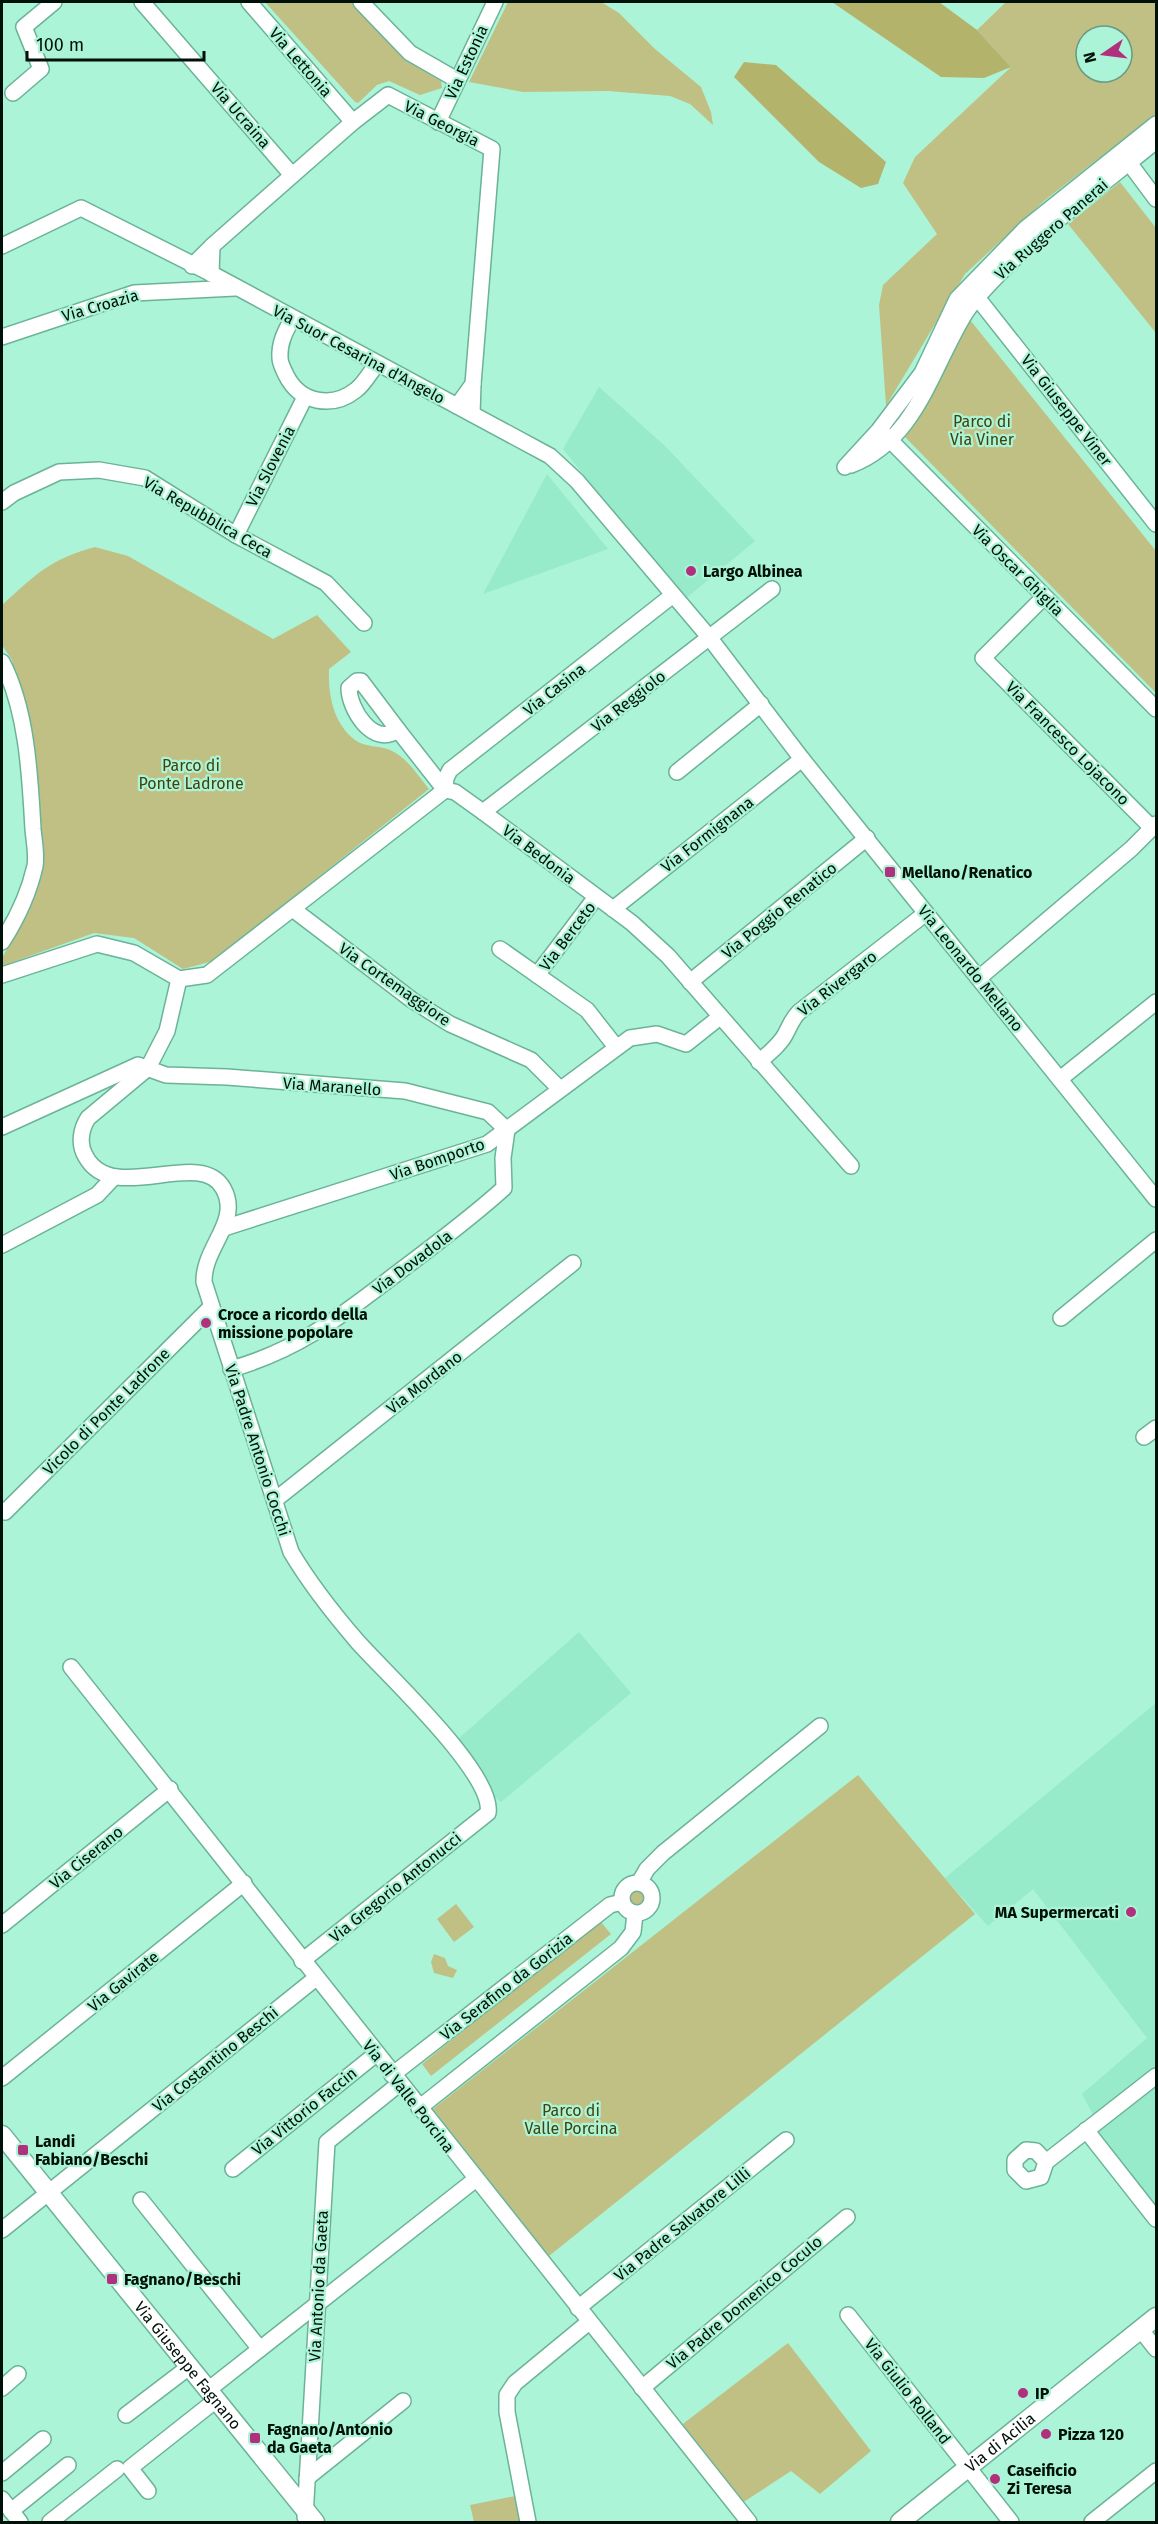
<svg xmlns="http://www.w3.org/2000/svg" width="1158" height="2524" viewBox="0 0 1158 2524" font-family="'Fira Sans',sans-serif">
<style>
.built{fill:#97eaca}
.green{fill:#c0c084;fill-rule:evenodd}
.forest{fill:#b4b36c}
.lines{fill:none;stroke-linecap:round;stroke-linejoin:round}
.minor-casing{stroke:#6bb398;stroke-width:18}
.tertiary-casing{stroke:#6bb398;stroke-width:21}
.minor{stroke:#fff;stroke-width:15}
.tertiary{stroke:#fff;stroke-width:18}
.poi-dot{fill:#b0307d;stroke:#abf4d7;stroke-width:2}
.labels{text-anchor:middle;stroke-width:4.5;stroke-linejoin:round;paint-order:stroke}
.street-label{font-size:16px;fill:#00110a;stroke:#abf4d7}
.park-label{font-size:16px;fill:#44420a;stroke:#abf4d7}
.poi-label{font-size:16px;font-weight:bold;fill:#00110a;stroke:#abf4d7;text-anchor:start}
</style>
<rect width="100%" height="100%" fill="#abf4d7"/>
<g class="built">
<path d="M599,387L665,446L755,541L684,600L563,449Z"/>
<path d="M547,474L608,549L483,594Z"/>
<path d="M579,1632L631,1693L501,1802L491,1795L457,1740Z"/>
<path d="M1156,1703V2219L1086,2130L1097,2122L1082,2094L1147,2038L1033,1889L988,1926L945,1878Z"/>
</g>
<g class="green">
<path d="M265,2H351L405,60L441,81L442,88L420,95L389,81L377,85L358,103L355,102Z"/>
<path d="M508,2H601L619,13L655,49L701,87L711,112L713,125L690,104L670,96L608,91L523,92L469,82Z"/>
<path d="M1006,2H1156V114L1045,200L965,274L886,406L879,305L883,285L937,234L903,183L915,157L1011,67L977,30ZM1086,36H1122V72H1086Z"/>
<path d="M1120,182L1156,228V333L1068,224Z"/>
<path d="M970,320L1156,551V693L905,437Z"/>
<path d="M95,547L128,556L273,639L317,615L351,652L329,669C328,694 333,723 355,740C366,748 379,745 390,750C406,756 419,777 429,789L213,961L183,969L134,938L94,933L2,966V958L31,905L42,867L32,756L12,660L2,645V605C35,575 50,559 95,547Z"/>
<path d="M858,1775L975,1914L549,2256L433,2109Z"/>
<circle cx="637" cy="1898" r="9"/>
<path d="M456,1904L474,1927L454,1942L437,1919Z"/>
<path d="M600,1921L611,1934L431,2076L422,2064Z"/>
<path d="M434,1954L445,1958L448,1966L457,1970L453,1978L434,1973L431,1962Z"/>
<path d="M788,2343L871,2451L820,2494L791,2471L736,2507L675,2430Z"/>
<path d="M515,2496L520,2522H474L470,2505Z"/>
</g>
<g class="forest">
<path d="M832,2H939L977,30L1011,67L984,78L941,77Z"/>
<path d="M744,62L776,65L886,162L878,184L861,188L819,162L734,77Z"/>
</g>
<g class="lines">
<defs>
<g id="minor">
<path d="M142,2L292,175"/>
<path d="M249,2L353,122"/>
<path d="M361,2L410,53L457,80"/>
<path d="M13,93L41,69L24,27L54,2"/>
<path d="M438,122L495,2"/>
<path d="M1124,156L1156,199"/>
<path d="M2,246L81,208L216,276L550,456L577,481L709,637L802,759L1156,1199"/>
<path d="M212,246L353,122L388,95L492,149L473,384"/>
<path d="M192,266L212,246L211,274"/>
<path d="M972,291L1156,524"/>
<path d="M292,319C285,332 279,343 280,358C280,364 284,370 286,375C300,403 332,409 356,390C364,384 370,373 376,365"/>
<path d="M2,337L134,293L235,288"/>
<path d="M457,406L473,384L472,414"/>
<path d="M884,434L1156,709"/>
<path d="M851,465C917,440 932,366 966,312C978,294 994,279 1009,264C1055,219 1107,181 1156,141"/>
<path d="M845,467L879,430L922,373L957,299L1026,228L1156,124"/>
<path d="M2,502L14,493L59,472L99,470L145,478L236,535L326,583L364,623"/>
<path d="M236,535L305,397"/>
<path d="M1044,597L983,658L1152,828"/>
<path d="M2,662C27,710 30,775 33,829C34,841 37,855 35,866C29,893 16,920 2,942"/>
<path d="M357,681H361L398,730C373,748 349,709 349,688Z"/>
<path d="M398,730L445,790"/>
<path d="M677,772L761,704"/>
<path d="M445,790L446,778L450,770L673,595"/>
<path d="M483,812L772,589"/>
<path d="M613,909L802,759"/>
<path d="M294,910L412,1000L450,1024L531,1060L560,1089"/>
<path d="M500,949L587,1010L616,1047"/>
<path d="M2,975L97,944L134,953L179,979L167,1031L148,1068L88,1118C81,1129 78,1144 86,1157C113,1206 200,1147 223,1188C242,1221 203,1247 204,1282L291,1552C310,1584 332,1612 357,1641C384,1672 495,1774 488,1813L302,1961"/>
<path d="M537,975L596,897"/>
<path d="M979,978L1131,849L1156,824"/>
<path d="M179,979L207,975L445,790L455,792L483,812L632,923L668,956L851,1166"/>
<path d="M690,982L867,838"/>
<path d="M759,1062C768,1054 781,1044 786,1033C791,1024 792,1019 799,1012L926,913"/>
<path d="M1060,1079L1156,1002"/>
<path d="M2,1127L138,1065L166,1075L227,1077L405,1091L488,1112L507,1130L503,1158L504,1188C470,1219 433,1246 396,1274C341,1316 299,1350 231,1369"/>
<path d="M224,1228L487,1144L630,1038L657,1034L686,1044L720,1017"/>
<path d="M2,1245L97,1195L113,1178"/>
<path d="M1061,1318L1156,1240"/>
<path d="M1144,1437L1156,1428"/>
<path d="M275,1500L573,1263"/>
<path d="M2,1510L5,1512L211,1307"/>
<path d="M71,1667L749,2522"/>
<circle cx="637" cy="1898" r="15"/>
<path d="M639,1883L647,1869L663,1853L820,1726"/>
<path d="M2,1925L170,1789"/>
<path d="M392,2075L610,1905L622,1902"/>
<path d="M2,2078L244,1883"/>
<path d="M419,2108L621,1948L633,1932L635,1914"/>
<path d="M1086,2130L1156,2219"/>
<path d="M1046,2162L1036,2151L1026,2150L1015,2160V2170L1026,2181L1041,2177L1046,2162L1156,2076"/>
<path d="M233,2169L376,2054"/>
<path d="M141,2200L260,2349"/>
<path d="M2,2230L316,1978"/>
<path d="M578,2308L786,2140"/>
<path d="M848,2315L1011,2522"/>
<path d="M1141,2330L1156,2349"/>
<path d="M2,2388L18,2374"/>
<path d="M642,2388L847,2217"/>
<path d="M208,2390L476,2179"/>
<path d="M126,2415L189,2367"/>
<path d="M2,2473L43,2439"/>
<path d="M307,2478L403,2401"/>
<path d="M148,2491L130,2468L216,2400"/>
<path d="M2,2499L20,2522"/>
<path d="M11,2511L68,2465"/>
<path d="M305,2517L327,2142L399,2084"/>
<path d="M50,2522L117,2469"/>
<path d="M528,2522L507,2412V2395L515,2383L589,2322"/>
<path d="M1092,2522L1156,2471"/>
</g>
<g id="tertiary">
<path id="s1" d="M2,2135L315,2522"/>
<path id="s2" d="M900,2522L1156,2317"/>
</g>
</defs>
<use href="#minor" class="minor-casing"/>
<use href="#tertiary" class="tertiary-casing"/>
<use href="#minor" class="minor"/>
<use href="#tertiary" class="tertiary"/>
</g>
<g class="poi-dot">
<circle cx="691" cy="571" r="6"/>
<rect x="884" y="866" width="12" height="12" rx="3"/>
<circle cx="206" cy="1323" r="6"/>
<circle cx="1131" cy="1912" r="6"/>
<rect x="17" y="2144" width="12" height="12" rx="3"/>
<rect x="106" y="2273" width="12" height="12" rx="3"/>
<circle cx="1023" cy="2393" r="6"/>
<circle cx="1046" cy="2434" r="6"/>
<rect x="249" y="2432" width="12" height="12" rx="3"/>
<circle cx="995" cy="2479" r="6"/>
</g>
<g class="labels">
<g class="street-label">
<text transform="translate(301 62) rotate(49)" y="6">Via Lettonia</text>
<text transform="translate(466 62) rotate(-65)" y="6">Via Estonia</text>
<text transform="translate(241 115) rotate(49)" y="6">Via Ucraina</text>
<text transform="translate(442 123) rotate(27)" y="6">Via Georgia</text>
<text transform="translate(1051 229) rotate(-41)" y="6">Via Ruggero Panerai</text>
<text transform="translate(100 305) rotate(-16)" y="6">Via Croazia</text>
<text transform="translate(359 354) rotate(28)" y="6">Via Suor Cesarina d'Angelo</text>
<text transform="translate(1067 410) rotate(52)" y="6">Via Giuseppe Viner</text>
<text transform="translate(270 466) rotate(-63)" y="6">Via Slovenia</text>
<text transform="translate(208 517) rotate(30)" y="6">Via Repubblica Ceca</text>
<text transform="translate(1018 570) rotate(45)" y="6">Via Oscar Ghiglia</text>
<text transform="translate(554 689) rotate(-38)" y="6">Via Casina</text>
<text transform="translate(628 701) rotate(-38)" y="6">Via Reggiolo</text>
<text transform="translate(1068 743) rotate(45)" y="6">Via Francesco Lojacono</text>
<text transform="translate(707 834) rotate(-38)" y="6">Via Formignana</text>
<text transform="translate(539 854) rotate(37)" y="6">Via Bedonia</text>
<text transform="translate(779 910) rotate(-39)" y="6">Via Poggio Renatico</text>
<text transform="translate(567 936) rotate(-53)" y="6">Via Berceto</text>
<text transform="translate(971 968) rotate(51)" y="6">Via Leonardo Mellano</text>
<text transform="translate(837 983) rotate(-38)" y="6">Via Rivergaro</text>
<text transform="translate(395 984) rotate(35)" y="6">Via Cortemaggiore</text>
<text transform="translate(332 1086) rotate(4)" y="6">Via Maranello</text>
<text transform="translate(437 1159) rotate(-19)" y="6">Via Bomporto</text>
<text transform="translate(412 1262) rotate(-37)" y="6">Via Dovadola</text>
<text transform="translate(424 1382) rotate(-38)" y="6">Via Mordano</text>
<text transform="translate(106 1411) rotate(-45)" y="6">Vicolo di Ponte Ladrone</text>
<text transform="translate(258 1450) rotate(72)" y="6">Via Padre Antonio Cocchi</text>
<text transform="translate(86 1857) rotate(-39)" y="6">Via Ciserano</text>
<text transform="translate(395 1887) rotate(-39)" y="6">Via Gregorio Antonucci</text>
<text transform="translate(123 1981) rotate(-39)" y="6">Via Gavirate</text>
<text transform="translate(506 1986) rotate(-38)" y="6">Via Serafino da Gorizia</text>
<text transform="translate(215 2059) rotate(-39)" y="6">Via Costantino Beschi</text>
<text transform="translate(409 2096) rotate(52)" y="6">Via di Valle Porcina</text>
<text transform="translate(304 2111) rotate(-39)" y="6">Via Vittorio Faccin</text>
<text transform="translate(682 2224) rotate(-39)" y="6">Via Padre Salvatore Lilli</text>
<text transform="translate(318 2286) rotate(-87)" y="6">Via Antonio da Gaeta</text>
<text transform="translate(744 2302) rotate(-40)" y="6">Via Padre Domenico Coculo</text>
<text dy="6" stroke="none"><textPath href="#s1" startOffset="296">Via Giuseppe Fagnano</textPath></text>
<text transform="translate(908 2391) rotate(52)" y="6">Via Giulio Rolland</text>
<text dy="6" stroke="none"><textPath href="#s2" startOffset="128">Via di Acilia</textPath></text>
</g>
<g class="park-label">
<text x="982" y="427">Parco di<tspan x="982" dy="18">Via Viner</tspan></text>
<text x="191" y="771">Parco di<tspan x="191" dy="18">Ponte Ladrone</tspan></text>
<text x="571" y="2116">Parco di<tspan x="571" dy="18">Valle Porcina</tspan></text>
</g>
<g class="poi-label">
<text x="703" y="577">Largo Albinea</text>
<text x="902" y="878">Mellano/Renatico</text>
<text x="218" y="1320">Croce a ricordo della<tspan x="218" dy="18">missione popolare</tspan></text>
<text x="1119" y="1918" text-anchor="end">MA Supermercati</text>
<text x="35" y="2147">Landi<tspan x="35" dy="18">Fabiano/Beschi</tspan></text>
<text x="124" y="2285">Fagnano/Beschi</text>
<text x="1035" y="2399">IP</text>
<text x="267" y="2435">Fagnano/Antonio<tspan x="267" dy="18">da Gaeta</tspan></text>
<text x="1058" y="2440">Pizza 120</text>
<text x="1007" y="2476">Caseificio<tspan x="1007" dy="18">Zi Teresa</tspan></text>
</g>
</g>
<rect width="1158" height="2524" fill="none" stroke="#00110a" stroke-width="6"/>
<g transform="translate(1104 54) rotate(256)"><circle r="28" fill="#abf4d7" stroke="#679985" stroke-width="1.5"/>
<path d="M0-4.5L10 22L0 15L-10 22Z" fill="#b0307d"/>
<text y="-9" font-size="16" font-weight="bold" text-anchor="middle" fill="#00110a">N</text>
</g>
<path d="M27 51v9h177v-9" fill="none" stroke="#00110a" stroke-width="3"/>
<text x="36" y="51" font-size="18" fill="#00110a" stroke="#abf4d7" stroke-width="4.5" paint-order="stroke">100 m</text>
</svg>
